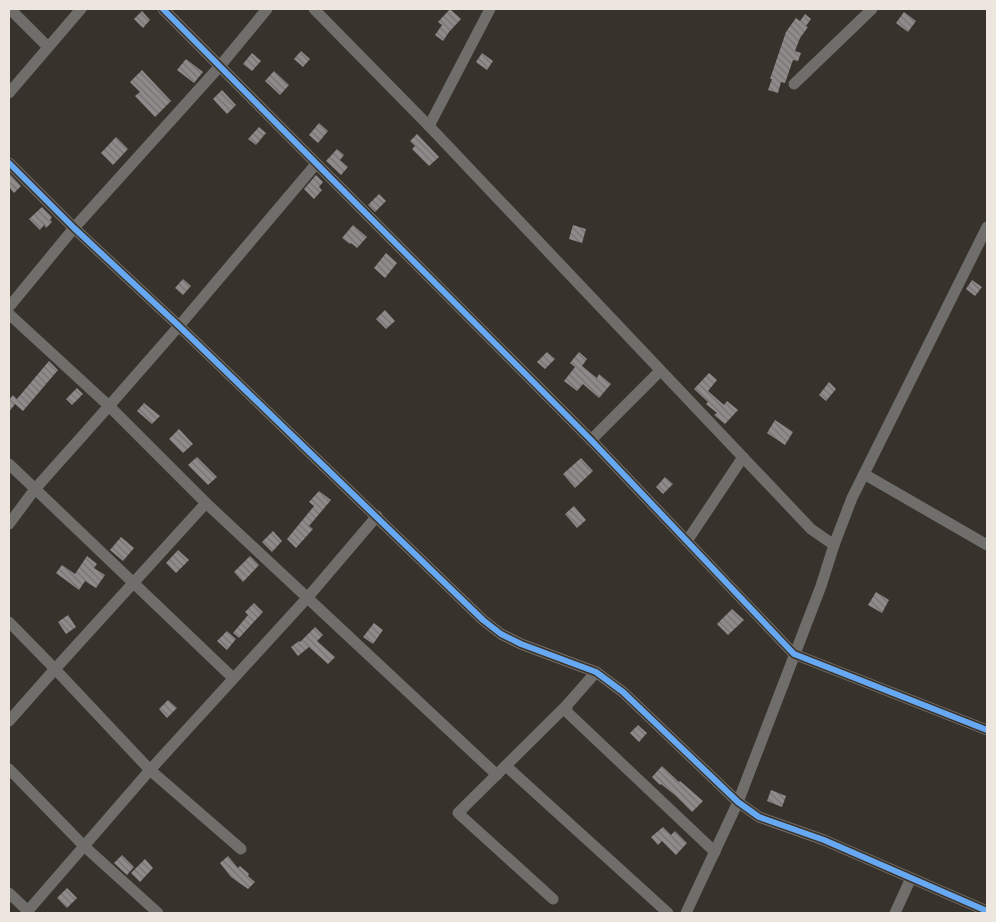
<svg xmlns="http://www.w3.org/2000/svg" width="996" height="922" viewBox="0 0 996 922" font-family="Barlow,sans-serif">
<style>
.building{fill:url(#building-back-hatch)}
.lines{fill:none;stroke-linecap:round;stroke-linejoin:round}
.minor{stroke:#706e6b;stroke-width:11}
.cycleway-casing{stroke:#3c3227;stroke-width:9}
.cycleway{stroke:#66a8f1;stroke-width:6}
</style>
<defs>
<pattern id="building-back-hatch" width="6" height="6" patternUnits="userSpaceOnUse" patternTransform="scale(1.25)"><rect width="6" height="6" fill="#8f8b8b"/><path d="M-1 5l2 2M0 0l6 6M5-1l2 2" fill="none" stroke="#767272"/></pattern>
</defs>
<rect width="100%" height="100%" fill="#37322c"/>
<g class="building">
<path d="M450,9L461,19L449,32L443,41L435,35L442,25L438,22Z"/>
<path d="M142,11L150,20L143,28L134,19Z"/>
<path d="M904,12L916,21L908,32L896,23Z"/>
<path d="M805,14L811,19L806,26L808,27L800,38L795,51L801,53L798,61L793,60L785,83L781,82L778,93L768,90L772,79H770L786,32L796,18L800,21Z"/>
<path d="M301,51L310,59L303,67L294,59Z"/>
<path d="M252,53L261,61L252,71L243,64Z"/>
<path d="M482,53L493,61L487,70L476,62Z"/>
<path d="M186,59L203,72L194,83L177,70Z"/>
<path d="M142,70L171,101L155,117L135,96L140,92L130,82Z"/>
<path d="M274,71L289,85L280,95L265,81Z"/>
<path d="M222,90L236,105L227,114L213,99Z"/>
<path d="M319,123L328,131L318,143L309,135Z"/>
<path d="M259,127L266,133L256,145L248,139Z"/>
<path d="M417,134L439,157L429,166L412,149L415,146L410,141Z"/>
<path d="M116,137L128,149L113,165L101,153Z"/>
<path d="M337,149L344,155L340,160L348,167L341,175L326,161Z"/>
<path d="M9,173L21,186L14,193L9,187Z"/>
<path d="M316,175L323,182L319,187L322,190L314,199L304,189Z"/>
<path d="M379,194L386,201L375,212L368,205Z"/>
<path d="M42,207L52,217L50,220L52,222L46,228L44,225L40,230L29,219Z"/>
<path d="M353,225L367,237L357,248L351,243L350,244L342,238Z"/>
<path d="M573,225L586,229L582,243L569,239Z"/>
<path d="M386,253L397,263L385,278L374,268Z"/>
<path d="M183,279L191,286L183,295L175,288Z"/>
<path d="M972,280L982,287L975,296L966,289Z"/>
<path d="M385,310L395,321L386,329L376,319Z"/>
<path d="M547,352L555,359L545,369L537,362Z"/>
<path d="M579,352L587,359L582,366L597,378L599,374L611,384L599,398L583,384L577,391L564,381L575,367L570,363Z"/>
<path d="M49,361L58,370L23,411L15,404L9,412V400L13,395L17,399Z"/>
<path d="M709,373L717,380L708,391L724,405L727,401L738,410L725,424L714,415L717,413L706,404L708,402L694,389Z"/>
<path d="M829,382L836,389L826,401L819,395Z"/>
<path d="M77,388L83,394L72,405L66,399Z"/>
<path d="M144,403L160,416L152,424L137,411Z"/>
<path d="M775,420L793,432L785,445L767,433Z"/>
<path d="M179,429L193,444L183,453L169,439Z"/>
<path d="M197,457L217,477L208,485L188,465Z"/>
<path d="M581,458L593,471L575,488L563,474Z"/>
<path d="M665,477L673,484L663,494L656,487Z"/>
<path d="M319,491L331,500L309,526L313,529L296,548L287,539L314,506L309,502Z"/>
<path d="M574,506L586,520L577,528L565,514Z"/>
<path d="M273,531L282,541L272,552L262,542Z"/>
<path d="M121,537L134,548L123,561L110,550Z"/>
<path d="M178,550L189,560L176,573L166,563Z"/>
<path d="M87,556L97,564L94,568L105,575L96,588L85,581L79,590L56,573L62,565L75,574Z"/>
<path d="M250,556L259,565L243,582L234,572Z"/>
<path d="M876,592L889,600L882,613L868,605Z"/>
<path d="M254,603L263,612L239,638L233,633L248,615L245,612Z"/>
<path d="M732,609L744,620L728,635L717,624Z"/>
<path d="M68,615L76,627L66,634L58,622Z"/>
<path d="M374,623L383,630L373,644L363,637Z"/>
<path d="M315,627L323,635L317,641L335,657L328,664L309,647L298,656L291,647L299,641L300,642Z"/>
<path d="M227,631L236,639L227,650L217,641Z"/>
<path d="M168,700L177,708L167,718L159,709Z"/>
<path d="M638,725L647,733L639,742L630,733Z"/>
<path d="M662,766L679,782L680,781L703,801L692,812L676,796L661,784L660,785L652,777Z"/>
<path d="M771,790L786,796L782,807L767,801Z"/>
<path d="M663,827L671,835L675,831L687,843L676,855L662,841L658,845L651,837Z"/>
<path d="M122,855L134,867L127,875L114,863Z"/>
<path d="M228,856L238,868L240,866L249,874L248,876L255,882L248,889L231,877L220,863Z"/>
<path d="M145,859L153,868L140,882L131,873Z"/>
<path d="M67,888L77,898L67,908L57,898Z"/>
</g>
<g class="lines">
<g class="minor">
<path d="M10,9L48,47"/>
<path d="M163,9L591,440L794,654L987,730"/>
<path d="M314,9L429,126L811,529L834,545"/>
<path d="M794,84L872,9"/>
<path d="M9,93L81,9"/>
<path d="M429,126L490,9"/>
<path d="M9,163L74,228L179,326L483,620L501,634L521,644L596,672L623,692L738,802L759,817L824,840L987,911"/>
<path d="M9,307L74,228L220,66L267,9"/>
<path d="M9,314L109,406L206,503L497,775"/>
<path d="M591,440L660,371"/>
<path d="M9,464L233,678"/>
<path d="M864,474L987,545"/>
<path d="M9,524L35,489L109,406L179,326L316,164"/>
<path d="M687,541L743,457"/>
<path d="M9,622L55,669L150,770L241,849"/>
<path d="M567,705V712L715,852"/>
<path d="M9,721L55,669L206,503"/>
<path d="M506,766L668,913"/>
<path d="M9,769L84,846L158,913"/>
<path d="M9,893L28,911"/>
<path d="M553,899L458,813L567,705L596,672"/>
<path d="M26,913L150,770L308,597L377,516"/>
<path d="M686,913L738,802L821,586L834,545L852,498L987,227"/>
<path d="M895,913L911,878"/>
</g>
<defs>
<g id="cycleway">
<path d="M163,9L591,440L794,654L987,730"/>
<path d="M9,163L74,228L179,326L483,620L501,634L521,644L596,672L623,692L738,802L759,817L824,840L987,911"/>
</g>
</defs>
<use href="#cycleway" class="cycleway-casing"/>
<use href="#cycleway" class="cycleway"/>
</g>
<rect width="996" height="922" fill="none" stroke="#ece6df" stroke-width="20"/>
</svg>
